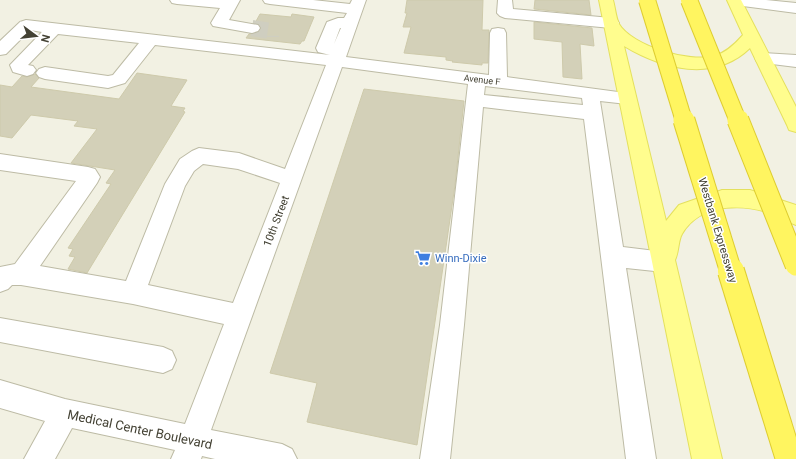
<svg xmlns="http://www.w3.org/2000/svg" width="796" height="459" viewBox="0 0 796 459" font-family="Roboto,sans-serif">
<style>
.building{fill:#d3d0b8;stroke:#cecaab}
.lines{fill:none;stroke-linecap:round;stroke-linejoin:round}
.minor-tunnel{stroke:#cfcec0;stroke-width:16;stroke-dasharray:16 8;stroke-linecap:butt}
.minor-casing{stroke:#bdbba5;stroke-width:2}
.major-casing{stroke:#e4e05e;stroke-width:2}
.minor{fill:#fff;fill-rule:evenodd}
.major{fill:#fffd8e;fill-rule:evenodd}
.highway-bridge-far2-casing{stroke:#decd30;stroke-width:18;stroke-linecap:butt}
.highway-bridge-far1-casing{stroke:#decd30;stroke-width:23;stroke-linecap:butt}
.highway-bridge-casing{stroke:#decd30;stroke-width:28;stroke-linecap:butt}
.highway-bridge-far2{stroke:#fff560;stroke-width:16}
.highway-bridge-far1{stroke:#fff560;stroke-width:21}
.highway-bridge{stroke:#fff560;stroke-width:26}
.labels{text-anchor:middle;stroke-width:3;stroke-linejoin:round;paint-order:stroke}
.far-street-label{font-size:9px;fill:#434133;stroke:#fff}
.street-label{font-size:11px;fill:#434133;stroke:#fff}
.shop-label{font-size:11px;fill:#366cbe;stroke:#fff;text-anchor:start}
.near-street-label{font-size:13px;fill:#434133;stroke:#fff}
</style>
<rect width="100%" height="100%" fill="#f2f1e3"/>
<g class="building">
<path d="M407,0H483L482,30H489L488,63H482V65L452,62L453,61L446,60V57L404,53L411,27H403L407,13H405Z"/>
<path d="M535,0H589L591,15L534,9Z"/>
<path d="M260,14L291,17L292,14L314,17L304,41H302L300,44L246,38L249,34L258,32L261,29L259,24L255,23Z"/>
<path d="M534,22L592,28L594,46L580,44L582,79L563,77L562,42L534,39Z"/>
<path d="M137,73L187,80L171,106L185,108L183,111L185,112L87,273L68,269L75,257L69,256L73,249L68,248L111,184L106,183L115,170L71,163L97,129L74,126L78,121L31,115L12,138L0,136V85L12,87L22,76L27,77L35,74L39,78L31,87L119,99Z"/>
<path d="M364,89L464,101L455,185L417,445L307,422L317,383L270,373Z"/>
</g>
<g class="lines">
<path class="minor-tunnel" d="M252,28L271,31V37"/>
<defs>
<g id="minor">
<path d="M170,0H240L229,20L258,25L260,28L258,31L252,33L213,26L211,23L220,8L177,4L172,3Z"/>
<path d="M263,0H313L350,4L352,0H366L346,57L489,75L490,33L492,29L498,28L504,29L506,33L507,77L633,94L636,98L633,102L627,104L600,101L623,247L664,252L672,255L675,262L672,269L664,272L626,268L656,459H626L584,119L483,107L464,325L450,459H420L440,325L468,84L342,67L211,430L282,444L292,449L297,459H215L202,456L201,459H171L175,450L72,428L55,459H24L45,421L0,408V380L65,399L185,424L224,324L133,304L21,285H12L8,289L0,292V267L15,264L76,181L0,170V154L88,167L95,169L100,177L97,183L40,266L126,281L165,184L180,159L192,151L199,148L239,153L285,169L326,65L155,45L125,83L108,88L45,79L39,77L36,73L39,69L45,67L108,76L113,75L139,43L58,34L28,65L33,66L36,70L33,74L27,76L13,72L10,65L42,32L30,30L6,54L0,55V41L20,22L26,20L330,55L318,52L316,48L327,22L338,18H344L347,13L270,4L265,3ZM340,28H341L334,44ZM485,86L582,98L583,105L484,95ZM203,164L238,169L280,183L233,303L148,285L185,186L194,171Z"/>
<path d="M498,0H512L513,9L611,18L617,20L619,23L617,26L611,28L505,18L500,16L497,13Z"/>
<path d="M728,0H766L796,3V13L735,5L730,4Z"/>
<path d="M763,53L796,55V67L757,62L755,58L757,54Z"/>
<path d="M0,318L163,347L172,351L176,360L172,369L163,373L0,342Z"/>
</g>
<path id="major" d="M599,0H613C615,7 616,18 619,24C632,46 690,63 714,56C726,53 735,44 743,35L727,0H741L796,107V132L789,130L787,125L750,48C714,83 662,69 624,46L666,221L679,205L722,190H750L796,205V225C790,223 785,219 780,217C749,203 701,201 682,234C678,241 679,252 675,260L722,459H692Z"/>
</defs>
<use href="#minor" class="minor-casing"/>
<use href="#major" class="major-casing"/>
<use href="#minor" class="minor"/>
<use href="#major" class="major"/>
<defs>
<g id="highway-bridge-far2">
<path d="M647,0L684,121"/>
<path d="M689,0L738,121"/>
</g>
<g id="highway-bridge-far1">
<path d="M684,120L731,272"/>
<path d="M738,120L796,265"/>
</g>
<path id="highway-bridge" d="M731,271L789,459"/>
</defs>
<use href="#highway-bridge-far2" class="highway-bridge-far2-casing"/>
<use href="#highway-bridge-far1" class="highway-bridge-far1-casing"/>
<use href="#highway-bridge" class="highway-bridge-casing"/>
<use href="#highway-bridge-far2" class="highway-bridge-far2"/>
<use href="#highway-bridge-far1" class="highway-bridge-far1"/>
<use href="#highway-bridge" class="highway-bridge"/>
</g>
<defs>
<symbol id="supermarket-bare" viewBox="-9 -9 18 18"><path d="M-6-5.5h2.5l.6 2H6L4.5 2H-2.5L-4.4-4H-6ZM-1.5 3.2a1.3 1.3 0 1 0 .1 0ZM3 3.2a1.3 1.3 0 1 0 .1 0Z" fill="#3f7fe0" stroke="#fff" stroke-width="2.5" paint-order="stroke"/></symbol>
</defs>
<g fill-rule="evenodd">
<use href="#supermarket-bare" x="412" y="247" width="22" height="22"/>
</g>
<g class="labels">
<g class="far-street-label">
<text transform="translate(482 80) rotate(7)" y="3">Avenue F</text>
</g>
<g class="street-label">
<text transform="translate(276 221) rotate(-69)" y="4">10th Street</text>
<text transform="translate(718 230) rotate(73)" y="4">Westbank Expressway</text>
</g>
<g class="shop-label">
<text x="435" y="262">Winn-Dixie</text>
</g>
<g class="near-street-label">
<text transform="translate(140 429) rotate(12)" y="5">Medical Center Boulevard</text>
</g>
</g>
<g transform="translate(36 36) rotate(105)" stroke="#ffffff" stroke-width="3" paint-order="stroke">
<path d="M0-3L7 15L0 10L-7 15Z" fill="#434133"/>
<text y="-6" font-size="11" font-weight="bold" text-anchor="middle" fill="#434133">N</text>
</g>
</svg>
